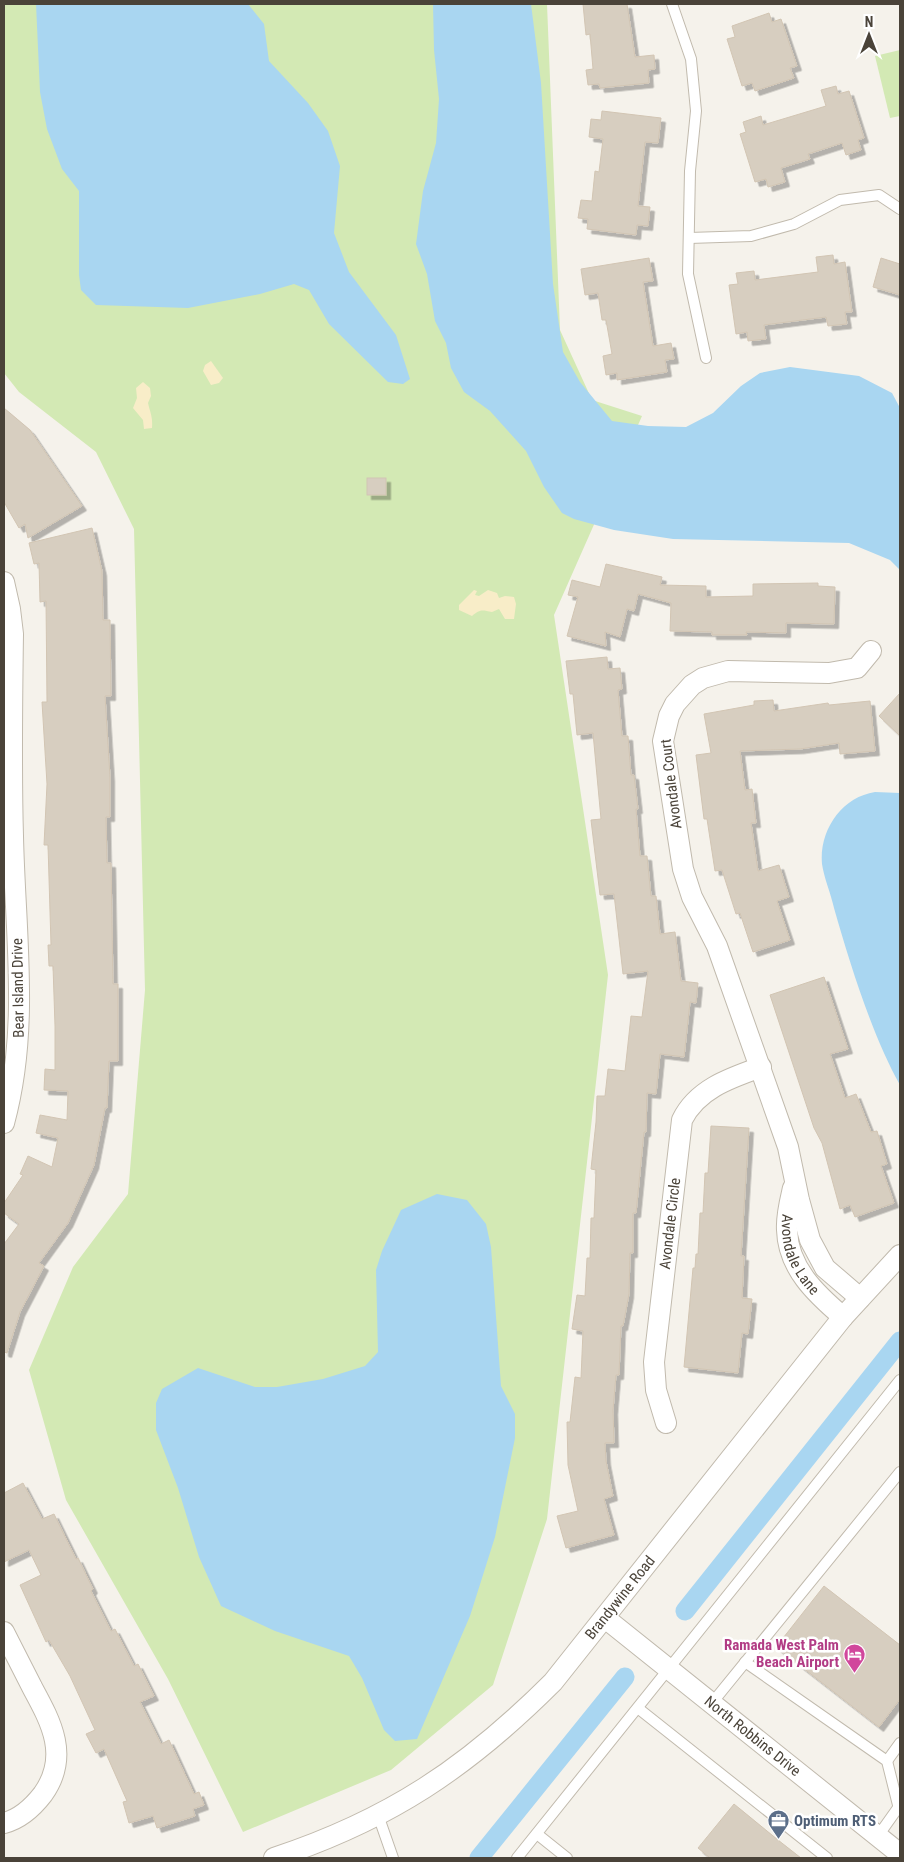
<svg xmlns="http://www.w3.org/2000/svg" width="904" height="1862" viewBox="0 0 904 1862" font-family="'Roboto Condensed',sans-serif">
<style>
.green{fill:#d3e9b4}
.sand{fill:#f8edc8}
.water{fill:#a9d6f1}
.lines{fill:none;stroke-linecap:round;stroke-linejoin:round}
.canal{stroke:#a9d6f1;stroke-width:19}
.building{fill:#d7cec0;stroke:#d2c5b3;filter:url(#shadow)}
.service-casing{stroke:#c1baad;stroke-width:12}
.minor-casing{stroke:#c1baad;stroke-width:22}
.service{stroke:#fff;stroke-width:10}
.minor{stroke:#fff;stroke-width:20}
.labels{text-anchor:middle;stroke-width:5;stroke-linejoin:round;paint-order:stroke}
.street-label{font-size:15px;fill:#4a4339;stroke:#fff}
.hotel-label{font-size:15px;font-weight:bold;fill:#b23c85;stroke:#fff;text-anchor:end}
.service-label{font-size:15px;font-weight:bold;fill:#4e5e75;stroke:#fff;text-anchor:start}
</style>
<defs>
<filter id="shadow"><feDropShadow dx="4.5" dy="4.5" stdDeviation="0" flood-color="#0004"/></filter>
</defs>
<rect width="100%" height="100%" fill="#f5f2eb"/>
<g class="green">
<path d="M4,4H547L560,330L592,400L642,416L554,615L608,975L547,1519L493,1685L391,1770L243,1832L168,1679L66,1500L29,1370L73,1267L128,1194L145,990L134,529L96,452L19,392L4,373Z"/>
<path d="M900,50V116L890,118L875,56Z"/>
</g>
<g class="sand">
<path d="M211,361L223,378L219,383L211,385L203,371L205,365Z"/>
<path d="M143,382L150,388L151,396L148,403C150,412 153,417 152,428L144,429L143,420L133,408L137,398L136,388Z"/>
<path d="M474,590L477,591L475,595L479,596L488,590L497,593L499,598L505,596L514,597L516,604L514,619H505L499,609L492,612C482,610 480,609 472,616L459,610V605Z"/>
</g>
<g class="water">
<path d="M36,4H248L264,24L269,61L308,103L328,131L340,166L334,233L349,272L396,335L410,379L403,384L388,382L329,324L309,290L294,284L260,294L188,308L96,305L81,290L79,275V191L62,169L47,129L40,92Z"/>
<path d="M433,4H531L541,83L553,284L563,352L580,382L612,421L648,426L686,427L713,413L741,386L760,373L790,367L859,376L892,393L900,408V570L890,560L849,543L673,539L614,530L574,519L562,513L544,487L526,451L490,411L464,392L451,368L446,343L435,321L427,274L416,244L423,191L436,143L439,99L434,50Z"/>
<path d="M875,792L900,793V1085C872,1035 850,964 834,908C831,894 824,878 822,864C819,830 842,797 875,792Z"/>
<path d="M437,1194L467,1200L486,1224L491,1247L501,1386L515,1414V1438L495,1537L470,1616L417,1739L395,1741L384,1730L362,1678L349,1656L275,1631L221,1606L199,1557L178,1488L156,1430V1403L162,1389L198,1368L255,1387H277L323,1379L365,1366L378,1352L376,1270L382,1251L401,1210Z"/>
</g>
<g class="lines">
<g class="canal">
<path d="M685,1611L900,1341"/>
<path d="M479,1858L625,1677"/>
</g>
</g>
<g class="building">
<path d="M583,4H627L635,57L654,55L655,69L648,70L649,83L600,88L599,84L588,85L586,70L593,69L590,34L586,35Z"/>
<path d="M769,13L772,22L781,19L797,66L790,68L794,78L755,91L752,83L742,86L727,39L735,37L732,26Z"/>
<path d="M836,86L838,94L849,91L864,138L858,140L861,150L846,155L842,143L808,154L810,159L781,168L785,182L768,187L766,179L755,182L740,134L746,132L743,122L761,116L763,125L826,106L821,90Z"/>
<path d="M602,111L661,118L658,143L645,142L638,206L650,207L648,226L637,225L636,235L587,229L588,219L578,218L581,200L592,201L595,171L599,172L603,139L589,137L591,119L601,120Z"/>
<path d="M833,255L834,264L845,262L852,312H845L847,324L828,326L826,317L764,325L766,339L748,341L747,332L736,334L729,285L738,284L736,273L754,271L755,280L818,272L816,257Z"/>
<path d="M649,258L653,281L643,282L653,346L671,343L674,359L665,360L667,372L617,380V373L606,375L603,356L612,354L606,320H602L598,293L585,295L581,269Z"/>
<path d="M881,258L900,264V295L873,287Z"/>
<path d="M4,408L30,430L82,506L28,538L25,524L19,528L4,502Z"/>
<rect x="367" y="478" width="19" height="17"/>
<path d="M92,528L102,571L103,620H110L111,696H105L110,777V817H106L107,863H111L113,984H118V1061H109L107,1108H105L94,1165L68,1223L39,1263L44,1266L20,1312L7,1353L4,1352V1244L19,1224L4,1213V1203L23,1175L20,1174L28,1156L52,1167L58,1138L36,1133L40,1115L67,1120L68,1091L44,1090L45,1069L55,1070V1026L53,966H49L48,945H51L48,845H44L47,784L42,702H47L46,601L40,602L39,563L34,564L29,543Z"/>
<path d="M606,564L662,577L660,585L706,586V597L753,596V584L818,583V586L835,587L834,624L786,623V633L746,632L747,635H712V632L670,631L671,603L638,594L634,611L627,609L620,637L605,632L606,646L567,636L578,597L568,595L572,580L600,587Z"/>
<path d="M607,657L608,669L620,668L622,689L618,690L622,736H628L631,775H634L638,809H636L640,856H647L651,896H656L660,934L675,932L681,981L698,983L696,1003L690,1002L684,1057L660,1054L656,1094L647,1093L646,1132H644L636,1213H633V1253H630L629,1294L623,1326H621L619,1375H616L613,1410L614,1443H605L606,1461L613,1496L604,1499L614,1535L566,1548L557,1516L578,1511L568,1465L567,1422H570L575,1377L581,1378L583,1331L572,1329L577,1295L585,1296L587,1258H590L591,1218H594L596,1170L591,1169L596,1122L597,1096H605L608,1069L625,1071L631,1016L642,1017L648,971L623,974L614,894L600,895L591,820L601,819L593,733L577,735L573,694H570L566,661Z"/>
<path d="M900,693V736L879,716Z"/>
<path d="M773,700L774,711L828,703L829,705L870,701L875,751L840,754L839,743L800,749L740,751L745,790L752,789L756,823H751L758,871L779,865L789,897L777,901L790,940L753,952L740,913L736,914L722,870L715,871L707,819H704L696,755L711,753L704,714L754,705V701Z"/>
<path d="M824,977L848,1049L830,1054L845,1098L856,1094L871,1132L877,1131L887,1164L881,1166L894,1203L855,1217L850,1205L840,1209L822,1143L814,1128L770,995Z"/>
<path d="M711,1126L749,1128L741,1256H744L742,1298L752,1299L748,1334L742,1333L738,1373L684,1367L693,1268H695L696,1254H698L700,1213H703L705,1173H708Z"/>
<path d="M23,1483L42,1519L54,1514L76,1559L78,1558L93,1589L91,1591L111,1631L115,1629L134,1666L138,1664L154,1696L140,1702L161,1744L169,1740L194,1794L199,1792L204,1805L193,1809L195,1816L157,1828L153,1816L129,1823L123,1802L127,1801L104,1749L96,1753L86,1734L95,1730L70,1676L49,1640L46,1642L20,1585L41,1575L29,1550L4,1562V1493Z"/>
<path d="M824,1586L900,1645V1699L879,1727L776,1647Z"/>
<path d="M734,1804L778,1840L801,1858H710L698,1848Z"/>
</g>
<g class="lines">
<defs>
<g id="service">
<path d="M672,4L691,59L696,111L690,171L688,274L706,358"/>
<path d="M689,238L751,236L794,224L840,200L879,195L900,209"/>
<path d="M745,1662L887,1761L898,1805"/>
<path d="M712,1703L900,1472"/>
<path d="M639,1709L827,1858"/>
<path d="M887,1761L900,1743"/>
<path d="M378,1815L393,1858"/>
<path d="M537,1834L567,1858"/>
<path d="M878,1836L900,1805"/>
<path d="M517,1858L900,1380"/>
</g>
<g id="minor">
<path d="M4,582L10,609L13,634C12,701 11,769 13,836C15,933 30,1028 4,1123"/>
<path id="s1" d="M793,1188C790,1201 786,1216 787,1230C788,1268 816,1294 843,1317"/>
<path d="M860,1298L825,1268L810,1240L799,1200L788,1147L717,946L692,897L683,869L663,741L669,716L675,704L692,685L703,678L728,671L829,673L857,668L871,651"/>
<path id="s2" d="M666,1423L656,1390L654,1362L682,1120C697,1089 730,1078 761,1067"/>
<path id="s3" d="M605,1618L900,1854"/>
<path d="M4,1632C13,1650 23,1669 32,1687C51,1722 70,1756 43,1794C33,1807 20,1819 4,1823"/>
<path id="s4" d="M274,1858C389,1820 467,1768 553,1682L843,1317L900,1255"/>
</g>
</defs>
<use href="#service" class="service-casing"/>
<use href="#minor" class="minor-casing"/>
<use href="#service" class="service"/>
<use href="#minor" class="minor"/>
</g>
<defs>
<symbol id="hotel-pin" viewBox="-11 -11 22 30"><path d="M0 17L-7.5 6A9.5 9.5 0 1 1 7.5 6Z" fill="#d1479c" stroke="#fff"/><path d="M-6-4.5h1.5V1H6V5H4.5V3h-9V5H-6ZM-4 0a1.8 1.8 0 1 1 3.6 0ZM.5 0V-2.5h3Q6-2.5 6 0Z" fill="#fff"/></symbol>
<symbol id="office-pin" viewBox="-11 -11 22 30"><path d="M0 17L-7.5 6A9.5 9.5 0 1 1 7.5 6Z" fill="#5c6f8a" stroke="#fff"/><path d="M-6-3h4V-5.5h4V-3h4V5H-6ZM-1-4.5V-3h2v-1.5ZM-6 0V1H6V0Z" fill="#fff"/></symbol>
</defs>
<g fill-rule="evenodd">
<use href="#hotel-pin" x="842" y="1642" width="25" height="34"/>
<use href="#office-pin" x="766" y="1808" width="25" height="34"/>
</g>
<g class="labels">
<g class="street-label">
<text transform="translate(671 784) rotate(-97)" y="5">Avondale Court</text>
<text transform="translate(18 988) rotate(-91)" y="5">Bear Island Drive</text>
<text dy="5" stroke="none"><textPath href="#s2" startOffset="202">Avondale Circle</textPath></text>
<text dy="5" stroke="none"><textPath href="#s1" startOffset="70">Avondale Lane</textPath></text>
<text dy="5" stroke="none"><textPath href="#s4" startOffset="441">Brandywine Road</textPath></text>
<text dy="5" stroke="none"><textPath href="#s3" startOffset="189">North Robbins Drive</textPath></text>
</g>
<g class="hotel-label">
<text x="839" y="1650">Ramada West Palm<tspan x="839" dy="17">Beach Airport</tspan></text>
</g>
<g class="service-label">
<text x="794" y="1826">Optimum RTS</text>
</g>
</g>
<rect width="904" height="1862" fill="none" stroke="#4a4339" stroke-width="10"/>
<g transform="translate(869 35)" stroke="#ffffff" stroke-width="4" paint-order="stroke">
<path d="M0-4L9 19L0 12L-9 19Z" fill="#4a4339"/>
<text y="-8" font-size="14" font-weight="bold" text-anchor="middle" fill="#4a4339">N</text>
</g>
</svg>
